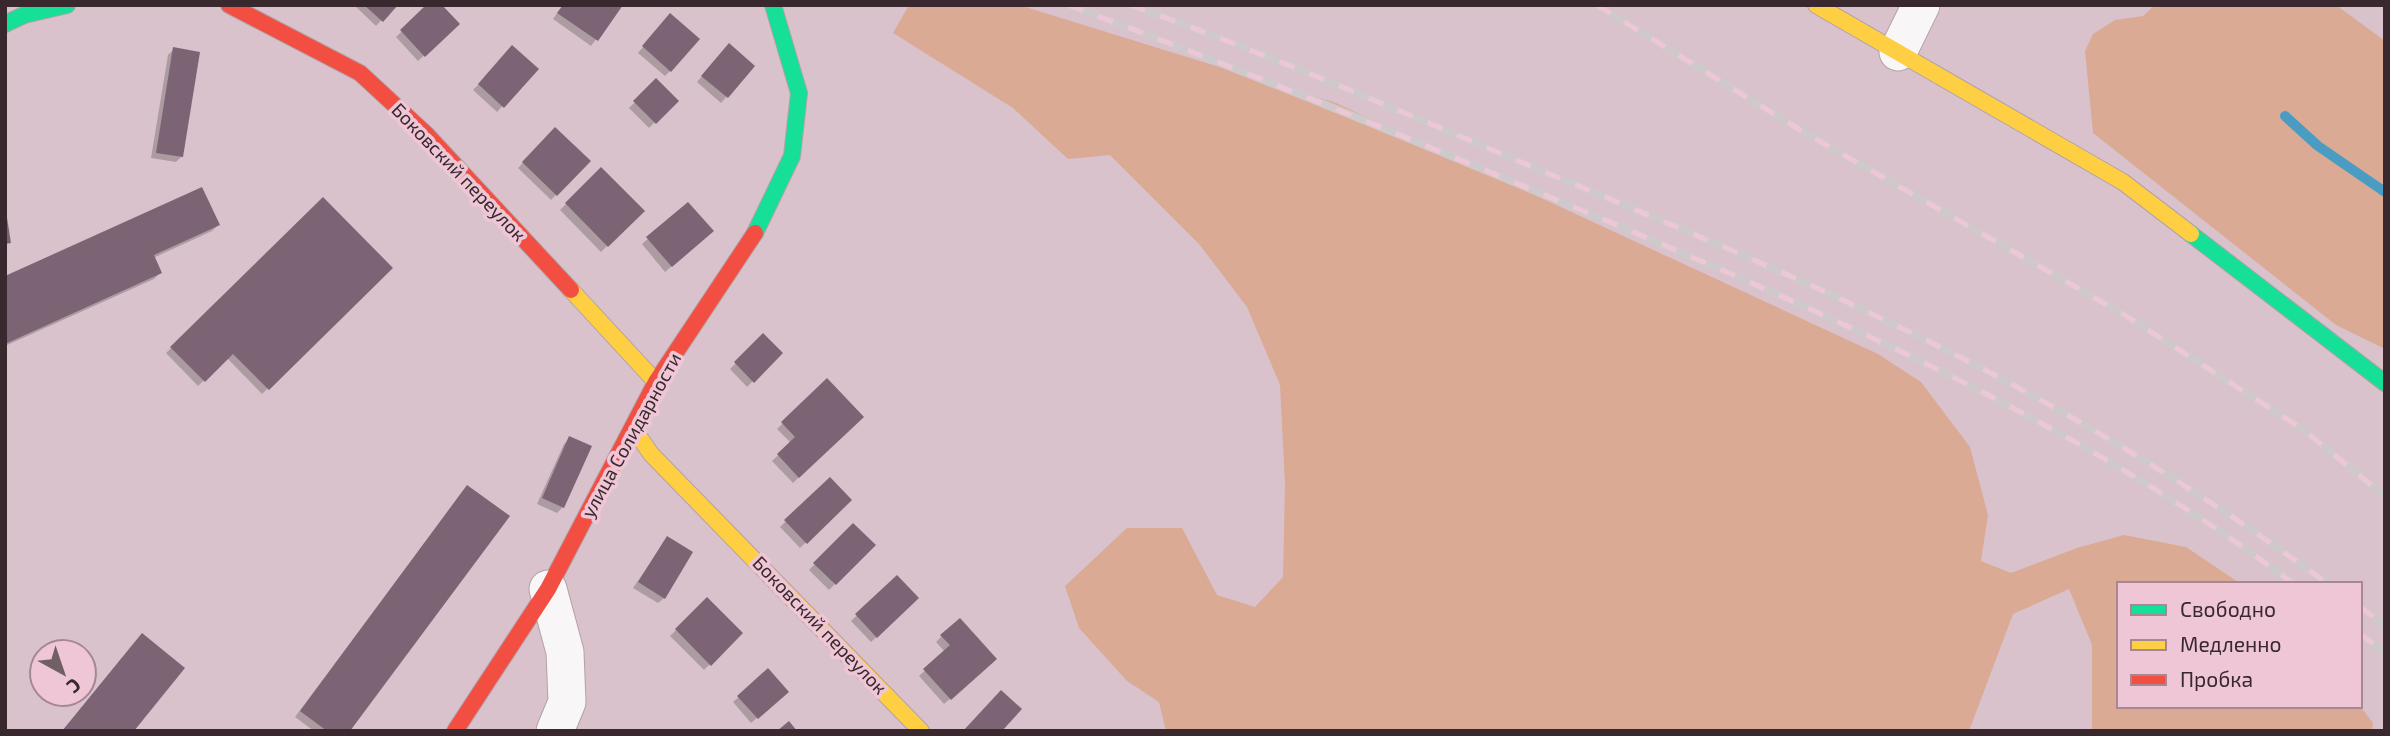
<svg xmlns="http://www.w3.org/2000/svg" width="2390" height="736" viewBox="0 0 2390 736" font-family="'Exo 2',sans-serif">
<style>
.green{fill:#daaa94}
.shadow{fill:#0003}
.lines{fill:none;stroke-linecap:round;stroke-linejoin:round}
.stream{stroke:#4a9cc3;stroke-width:10}
.building{fill:#7c6474}
.street-casing{stroke:#b2a1a8;stroke-width:39}
.fast-casing{stroke:#b2a1a8;stroke-width:18}
.slow-casing{stroke:#b2a1a8;stroke-width:18}
.jam-casing{stroke:#b2a1a8;stroke-width:18}
.street{stroke:#f9f6f7;stroke-width:37}
.fast{stroke:#16e098;stroke-width:16}
.slow{stroke:#ffcf43;stroke-width:16}
.jam{stroke:#f24e42;stroke-width:16}
.rail-casing{stroke:#cfc9cb;stroke-width:8}
.rail{stroke:#efc6d5;stroke-width:5;stroke-dasharray:16;stroke-linecap:butt}
.labels{text-anchor:middle;stroke-width:7;stroke-linejoin:round;paint-order:stroke}
.street-label{font-size:19px;fill:#39292f;stroke:#efc6d5}
</style>
<rect width="100%" height="100%" fill="#d9c2cb"/>
<g class="green">
<path d="M909,5H1019L1336,103L1878,354L1921,382L1970,447L1988,515L1981,561L2011,573L2077,548L2124,535L2186,547L2241,584H2119V706H2360L2373,723L2372,731H2092V645L2069,589L2013,614L1969,731H1166L1159,702L1127,681L1079,628L1065,586L1127,528H1182L1217,595L1255,607L1283,577L1285,484L1280,385L1247,307L1199,244L1110,155L1068,159L1013,108L893,33Z"/>
<path d="M2155,5H2336L2385,41V349L2336,325L2093,133L2085,51L2093,34L2115,20L2143,16Z"/>
</g>
<g class="shadow">
<path d="M354,5H395L376,26Z"/>
<path d="M429,5L458,24L418,61L396,37Z"/>
<path d="M563,5H621L591,46L553,19Z"/>
<path d="M665,21L670,71L665,76L638,53Z"/>
<path d="M513,48L536,69L497,112L473,90Z"/>
<path d="M174,49L182,156L176,162L151,158L168,55Z"/>
<path d="M723,51L753,66L721,103L697,82Z"/>
<path d="M656,81L676,101L649,128L629,108Z"/>
<path d="M555,129L588,161L551,200L518,168Z"/>
<path d="M601,169L642,211L601,252L560,210Z"/>
<path d="M323,199L391,268L262,394L227,358L198,386L166,353Z"/>
<path d="M688,204L706,237L665,272L642,244Z"/>
<path d="M218,225L212,231L153,258L160,273L154,279L5,346V278Z"/>
<path d="M763,336L780,353L747,387L730,369Z"/>
<path d="M827,380L861,417L793,483L772,461L791,443L777,429Z"/>
<path d="M570,438L589,447L563,507L557,513L537,504L564,444Z"/>
<path d="M830,479L850,500L800,548L780,527Z"/>
<path d="M462,493L348,731H314L295,717Z"/>
<path d="M853,525L873,545L829,590L809,570Z"/>
<path d="M667,538L664,598L658,603L633,588Z"/>
<path d="M897,577L917,598L871,642L851,621Z"/>
<path d="M707,600L741,633L704,670L670,636Z"/>
<path d="M942,636L989,665L944,704L919,676L945,652L936,642Z"/>
<path d="M739,697H781L751,723L733,702Z"/>
</g>
<g class="lines">
<path class="stream" d="M2285,116L2318,146L2385,192"/>
</g>
<g class="building">
<path d="M364,5H398L383,22Z"/>
<path d="M426,5H442L460,24L425,57L400,30Z"/>
<path d="M563,5H623L598,41L557,13Z"/>
<path d="M670,13L700,39L671,72L642,46Z"/>
<path d="M729,43L755,66L728,98L701,76Z"/>
<path d="M512,45L539,69L504,108L478,84Z"/>
<path d="M173,47L200,52L183,157L156,153Z"/>
<path d="M656,78L679,101L656,124L633,101Z"/>
<path d="M555,127L591,161L557,196L522,162Z"/>
<path d="M601,167L645,211L608,247L565,203Z"/>
<path d="M202,187L220,225L154,255L162,273L5,344V276Z"/>
<path d="M323,197L393,268L269,390L233,354L205,382L170,347Z"/>
<path d="M688,202L714,231L672,267L646,237Z"/>
<path d="M5,205L11,243L5,244Z"/>
<path d="M763,333L783,353L754,383L734,362Z"/>
<path d="M827,378L864,417L799,478L777,454L795,437L781,422Z"/>
<path d="M569,436L592,446L564,508L542,498Z"/>
<path d="M830,477L852,500L807,544L784,520Z"/>
<path d="M467,485L510,516L350,731H327L300,711Z"/>
<path d="M853,523L876,545L836,585L813,563Z"/>
<path d="M667,536L693,552L665,599L638,582Z"/>
<path d="M897,575L919,598L877,638L855,614Z"/>
<path d="M707,597L743,633L711,666L675,629Z"/>
<path d="M960,618L997,659L951,700L923,669L950,645L940,635Z"/>
<path d="M142,633L185,668L134,731H62Z"/>
<path d="M768,668L789,692L758,719L737,696Z"/>
<path d="M1001,690L1022,709L1002,731H963Z"/>
<path d="M789,721L797,731H777Z"/>
</g>
<g class="lines">
<defs>
<g id="street">
<path d="M1898,52L1921,5"/>
<path d="M548,589L565,652L567,702L555,731"/>
</g>
<g id="fast">
<path d="M5,24L24,15L67,5"/>
<path d="M755,233L792,156L799,93L773,5"/>
<path d="M2191,234L2385,383"/>
</g>
<g id="slow">
<path d="M1816,5L2123,182L2191,234"/>
<path d="M571,290L656,382"/>
<path d="M633,428L651,454L921,731"/>
</g>
<g id="jam">
<path d="M229,5L360,73L426,134L571,290"/>
<path d="M455,731L548,589L656,382L755,233"/>
</g>
</defs>
<use href="#street" class="street-casing"/>
<use href="#fast" class="fast-casing"/>
<use href="#slow" class="slow-casing"/>
<use href="#jam" class="jam-casing"/>
<use href="#street" class="street"/>
<use href="#fast" class="fast"/>
<use href="#slow" class="slow"/>
<use href="#jam" class="jam"/>
<defs>
<g id="rail">
<path d="M1068,5C1244,70 1416,141 1588,213C1833,316 2081,424 2294,584"/>
<path d="M1130,5C1271,55 1409,115 1547,173C1665,222 1783,270 1897,326C2048,398 2193,485 2328,584"/>
<path d="M1597,5L1800,130L2123,314L2301,428L2385,496"/>
<path d="M2360,607L2385,625"/>
<path d="M2360,634L2385,652"/>
</g>
</defs>
<use href="#rail" class="rail-casing"/>
<use href="#rail" class="rail"/>
</g>
<g class="labels">
<g class="street-label">
<text transform="translate(459 172) rotate(46)" y="7">Боковский переулок</text>
<text transform="translate(631 435) rotate(-61)" y="7">улица Солидарности</text>
<text transform="translate(820 625) rotate(46)" y="7">Боковский переулок</text>
</g>
</g>
<rect width="2390" height="736" fill="none" stroke="#39292f" stroke-width="14"/>
<rect x="2117" y="582" width="245" height="126" fill="#efc6d5" stroke="#a68793" stroke-width="2"/>
<rect x="2131" y="605" width="35" height="10" fill="#16e098" stroke="#a68793" stroke-width="2"/>
<text x="2180" y="617" font-size="21" fill="#39292f">Свободно</text>
<rect x="2131" y="640" width="35" height="10" fill="#ffcf43" stroke="#a68793" stroke-width="2"/>
<text x="2180" y="652" font-size="21" fill="#39292f">Медленно</text>
<rect x="2131" y="675" width="35" height="10" fill="#f24e42" stroke="#a68793" stroke-width="2"/>
<text x="2180" y="687" font-size="21" fill="#39292f">Пробка</text>
<g transform="translate(63 673) rotate(140)"><circle r="33" fill="#efc6d5" stroke="#a68793" stroke-width="2"/>
<path d="M0-5L12 26L0 18L-12 26Z" fill="#715f66"/>
<text y="-10" font-size="19" font-weight="bold" text-anchor="middle" fill="#39292f">С</text>
</g>
</svg>
